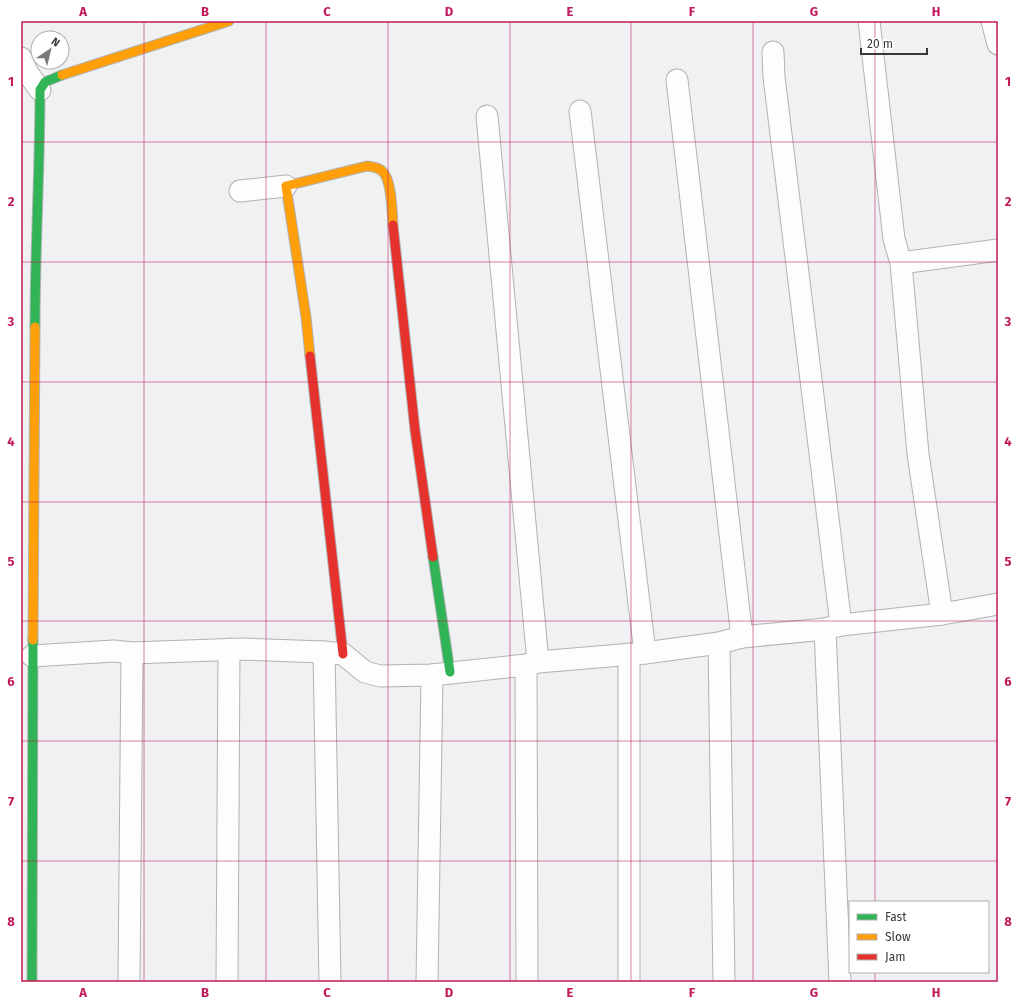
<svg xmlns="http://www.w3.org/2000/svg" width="1019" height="1003" viewBox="0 0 1019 1003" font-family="'Fira Sans',sans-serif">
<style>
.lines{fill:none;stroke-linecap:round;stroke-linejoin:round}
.street-casing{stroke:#b0b2b4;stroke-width:23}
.fast-casing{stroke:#b0b2b4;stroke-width:11}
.slow-casing{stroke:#b0b2b4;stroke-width:11}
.jam-casing{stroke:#b0b2b4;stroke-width:11}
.street{stroke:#fdfdfd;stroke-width:21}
.fast{stroke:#30b455;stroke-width:9}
.slow{stroke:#ff9f0a;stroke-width:9}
.jam{stroke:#e5322d;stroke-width:9}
.grid{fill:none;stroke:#c2185b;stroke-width:1;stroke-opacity:0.55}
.neatline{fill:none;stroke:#c2185b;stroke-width:1.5}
.grid-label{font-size:13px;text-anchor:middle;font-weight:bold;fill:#c2185b}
</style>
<rect width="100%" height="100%" fill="#eff1f3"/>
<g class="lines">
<defs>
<g id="street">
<path d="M869,21L894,239L901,263L918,454L942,614"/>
<path d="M992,21L998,44"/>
<path d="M773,52L774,77L841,625"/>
<path d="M21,58L27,72L40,90"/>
<path d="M677,80L742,637"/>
<path d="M580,111L645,653"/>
<path d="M487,116L538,662"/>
<path d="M240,191L286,186"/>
<path d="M901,263L998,250"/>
<path d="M825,629L840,982"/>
<path d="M719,643L724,982"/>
<path d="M324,652L330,982"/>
<path d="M32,656L114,651L132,653L242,649L324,652L343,654L365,672L380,676L432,675L526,665L538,662L645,653L719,643L742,637L825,629L841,625L942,614L998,604"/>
<path d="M526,665L527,982"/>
<path d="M129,982L132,653"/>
<path d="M227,982L229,649"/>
<path d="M427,982L432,675"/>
<path d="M629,982V654"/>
</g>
<g id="fast">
<path d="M35,327C35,248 40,169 40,90L45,82L62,75"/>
<path d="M433,557L450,672"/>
<path d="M32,982L33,640"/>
</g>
<g id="slow">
<path d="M62,75L229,21"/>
<path d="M310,356L306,317L286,186L367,166C372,167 378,167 382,171C392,179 392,212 393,225"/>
<path d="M33,640L35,327"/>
</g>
<g id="jam">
<path d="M393,225L415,430L433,557"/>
<path d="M310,356L343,654"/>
</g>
</defs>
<use href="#street" class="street-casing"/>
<use href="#fast" class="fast-casing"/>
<use href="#slow" class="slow-casing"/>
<use href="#jam" class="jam-casing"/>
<use href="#street" class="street"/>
<use href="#fast" class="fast"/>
<use href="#slow" class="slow"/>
<use href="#jam" class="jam"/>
</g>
<path class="grid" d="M144,21V982M266,21V982M388,21V982M510,21V982M631,21V982M753,21V982M875,21V902M21,142H998M21,262H998M21,382H998M21,502H998M21,621H998M21,741H998M21,861H998M875,972V982"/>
<rect width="1019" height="1003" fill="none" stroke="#ffffff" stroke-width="44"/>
<rect x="849" y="901" width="140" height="72" fill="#ffffff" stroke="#afafb0"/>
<rect x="857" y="914" width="20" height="6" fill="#30b455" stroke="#afafb0"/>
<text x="885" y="921" font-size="12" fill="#37383a">Fast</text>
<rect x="857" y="934" width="20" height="6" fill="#ff9f0a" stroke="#afafb0"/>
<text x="885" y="941" font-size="12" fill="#37383a">Slow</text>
<rect x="857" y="954" width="20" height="6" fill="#e5322d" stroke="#afafb0"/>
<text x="885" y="961" font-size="12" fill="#37383a">Jam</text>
<g transform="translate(50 50) rotate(35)"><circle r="19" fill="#ffffff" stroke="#afafb0"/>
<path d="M0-3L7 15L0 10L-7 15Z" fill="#77797b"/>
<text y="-6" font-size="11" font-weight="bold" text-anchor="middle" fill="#37383a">N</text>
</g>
<path d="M861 48v6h66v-6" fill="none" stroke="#37383a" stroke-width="2"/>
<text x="867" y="48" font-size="12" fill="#37383a" stroke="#ffffff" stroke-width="3" paint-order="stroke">20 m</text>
<rect x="22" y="22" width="975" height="959" class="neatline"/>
<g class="grid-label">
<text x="83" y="16">A</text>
<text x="205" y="16">B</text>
<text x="327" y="16">C</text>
<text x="449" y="16">D</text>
<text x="570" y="16">E</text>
<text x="692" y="16">F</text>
<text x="814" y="16">G</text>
<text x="936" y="16">H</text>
<text x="11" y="86">1</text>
<text x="1008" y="86">1</text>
<text x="11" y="206">2</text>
<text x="1008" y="206">2</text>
<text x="11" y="326">3</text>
<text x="1008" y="326">3</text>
<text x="11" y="446">4</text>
<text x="1008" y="446">4</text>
<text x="11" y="566">5</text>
<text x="1008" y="566">5</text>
<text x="11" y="686">6</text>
<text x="1008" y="686">6</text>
<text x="11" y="806">7</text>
<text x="1008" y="806">7</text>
<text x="11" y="926">8</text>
<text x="1008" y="926">8</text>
<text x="83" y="997">A</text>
<text x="205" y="997">B</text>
<text x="327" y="997">C</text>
<text x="449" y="997">D</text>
<text x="570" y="997">E</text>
<text x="692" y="997">F</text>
<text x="814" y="997">G</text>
<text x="936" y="997">H</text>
</g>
</svg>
